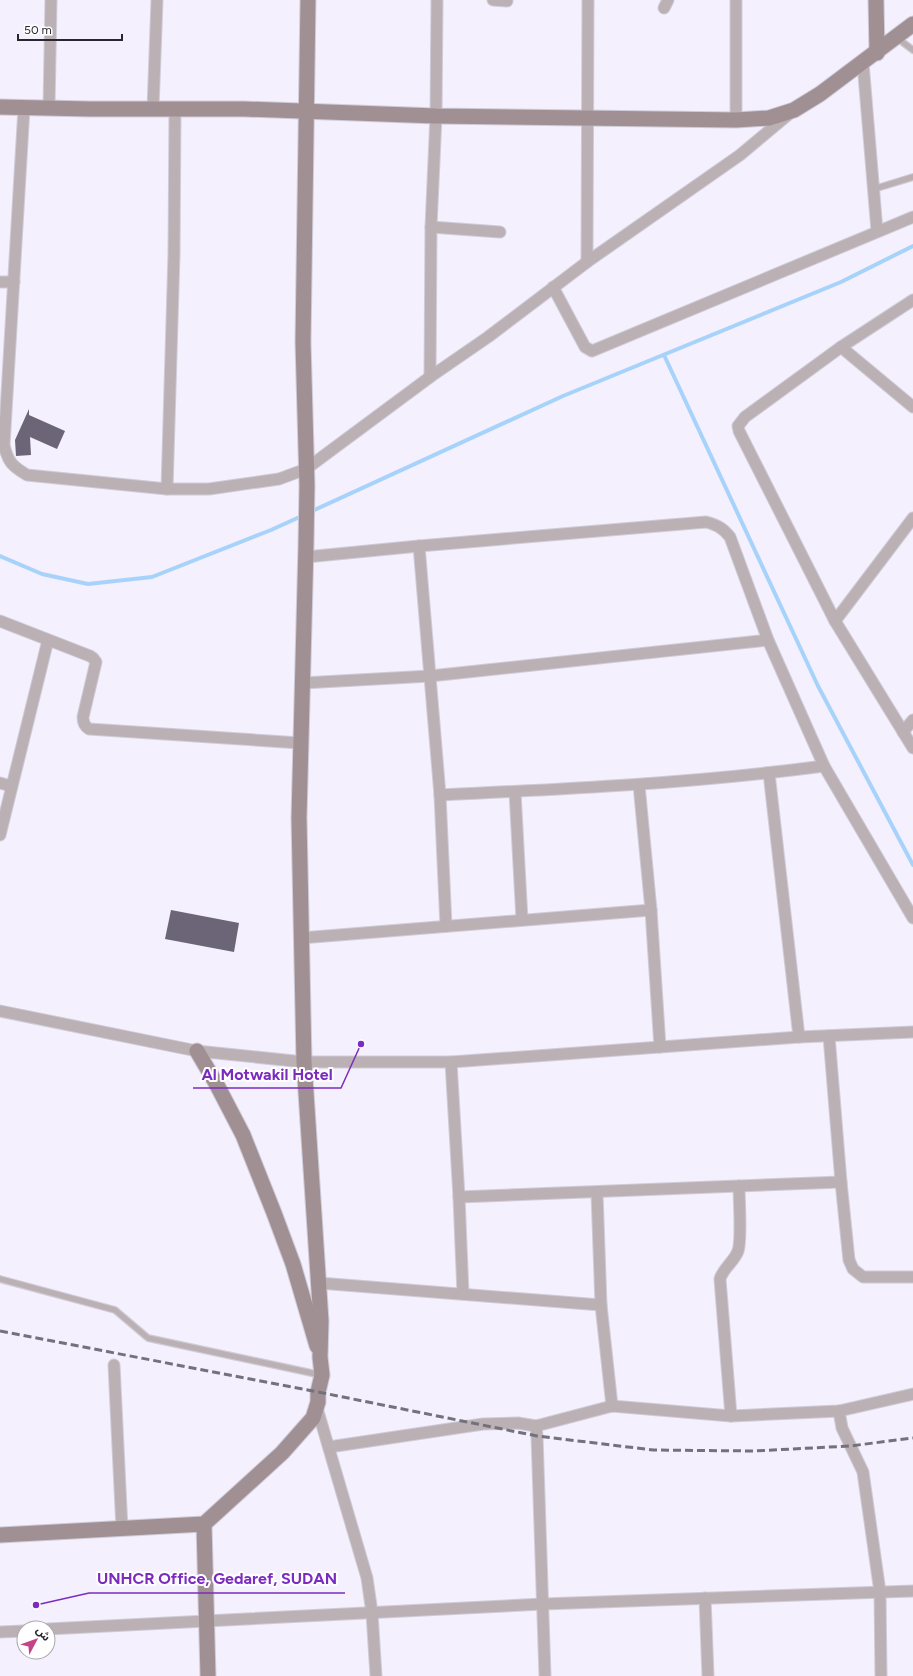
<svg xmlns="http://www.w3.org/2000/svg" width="913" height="1676" viewBox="0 0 913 1676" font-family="Figtree,'Noto Sans Arabic',sans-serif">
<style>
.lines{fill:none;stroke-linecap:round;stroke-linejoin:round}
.stream{stroke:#a7d3fa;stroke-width:4}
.building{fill:#6b6577}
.lane-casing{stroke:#cfccd8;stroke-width:8}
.street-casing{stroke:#cfccd8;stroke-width:13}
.secondary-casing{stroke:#cfccd8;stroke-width:17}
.lane{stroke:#bbb0b3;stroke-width:5.5}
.street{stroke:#bbb0b3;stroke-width:11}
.secondary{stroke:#a09093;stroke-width:15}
.rail{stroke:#74717b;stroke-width:3;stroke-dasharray:8 4;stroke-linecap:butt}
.leader{fill:none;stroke:#7b2cbf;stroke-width:1.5}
.callout-dot{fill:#7b2cbf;stroke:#fff;stroke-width:1.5}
.callout-label{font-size:16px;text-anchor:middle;font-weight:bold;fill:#7b2cbf;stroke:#fff;stroke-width:4;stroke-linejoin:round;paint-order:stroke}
</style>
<rect width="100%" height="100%" fill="#f4f0fd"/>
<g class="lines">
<g class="stream">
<path d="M664,355L818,686L913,865"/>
<path d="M310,512L563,396L841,282L913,246"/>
<path d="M0,556L42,574L88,584L152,577L271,530L304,515"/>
</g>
</g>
<g class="building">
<path d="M29,409V415L65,431L57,449L30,437L31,455L16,456L15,440Z"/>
<path d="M171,910L239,923L234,952L165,939Z"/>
</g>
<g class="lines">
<defs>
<g id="lane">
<path d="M897,38L913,50"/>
<path d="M874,189L913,177"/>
<path d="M0,1279L115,1310L148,1338L321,1375"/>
</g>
<g id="street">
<path d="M493,0L507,1"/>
<path d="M736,0V120"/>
<path d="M664,8L668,0"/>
<path d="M863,63L877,231"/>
<path d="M24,108L4,445C8,462 12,466 27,475L167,489H209L279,479L306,469L430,377L488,337L587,262L740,155L789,114"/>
<path d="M49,108L51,0"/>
<path d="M153,109L157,0"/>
<path d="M431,227L500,232"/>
<path d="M587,262L588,0"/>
<path d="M0,282H14"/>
<path d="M553,287L585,347L592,351L913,217"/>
<path d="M841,347L913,407"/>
<path d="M430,377L431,227L436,116L437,0"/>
<path d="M167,489L174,254L175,110"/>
<path d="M913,518L835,621L913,748"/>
<path d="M419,546L440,795L446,926"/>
<path d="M306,557L419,546L706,522C717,525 723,528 730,537L768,640L824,766L913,918"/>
<path d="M0,621L90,656L93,658L96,662L83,717C83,722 84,726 89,729L300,743"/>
<path d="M835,621L739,431L738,426L745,417L841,347L913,300"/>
<path d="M303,683L430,676L768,640"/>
<path d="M903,732L913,720"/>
<path d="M769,773L799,1037"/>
<path d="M0,783L11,786"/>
<path d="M639,785L651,910L660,1047"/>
<path d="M515,792L522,920"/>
<path d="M440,795C568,789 696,783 824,766"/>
<path d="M0,835L48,640"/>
<path d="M301,938L651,910"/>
<path d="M0,1011L197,1051L304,1062H451L799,1037L913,1032"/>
<path d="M829,1036L841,1182L849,1260L853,1269L863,1277H913"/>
<path d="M451,1062L459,1197L463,1294"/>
<path d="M597,1193L601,1305L612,1406"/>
<path d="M459,1197L841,1182"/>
<path d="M319,1283L601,1305"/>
<path d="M114,1365L122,1529"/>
<path d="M317,1408L367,1578L372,1613L376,1676"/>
<path d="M839,1411L842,1428L863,1472L880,1592L881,1676"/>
<path d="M731,1416L720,1279C723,1268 734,1262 738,1251C742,1240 739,1200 739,1186"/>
<path d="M536,1426L537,1436L545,1676"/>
<path d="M329,1447L483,1424L518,1423L536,1426L612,1406L731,1416L839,1411L913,1394"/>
<path d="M705,1598L708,1676"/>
<path d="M48,1629L543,1604L913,1591"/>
<path d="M0,1632L24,1631"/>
</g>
<g id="secondary">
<path d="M876,0L877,53"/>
<path d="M0,107L90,109H244L436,116L736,120L769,118L794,110L820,94L913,24"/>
<path d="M197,1051L217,1085L243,1135L274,1213L293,1264L317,1346"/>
<path d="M204,1524L208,1676"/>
<path d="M0,1535L204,1524L282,1453L313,1418L318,1402V1392L322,1375L320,1357L321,1321L304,1062L299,818L306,545L307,485L303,342L308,0"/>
</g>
</defs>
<use href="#lane" class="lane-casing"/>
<use href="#street" class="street-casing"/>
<use href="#secondary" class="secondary-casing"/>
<use href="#lane" class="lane"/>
<use href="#street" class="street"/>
<use href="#secondary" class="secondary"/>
<path class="rail" d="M0,1331L318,1392L537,1436L653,1450L754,1451L850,1446L913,1438"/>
</g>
<path class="leader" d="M361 1044L341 1088H193M36 1605L89 1593H345"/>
<g class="callout-dot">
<circle cx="361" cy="1044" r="4"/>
<circle cx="36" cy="1605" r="4"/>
</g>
<g class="callout-label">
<text x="267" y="1080">Al Motwakil Hotel</text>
<text x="217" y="1584">UNHCR Office, Gedaref, SUDAN</text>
</g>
<g transform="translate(36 1640) rotate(49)"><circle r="19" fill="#ffffff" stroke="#a9a8ab"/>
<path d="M0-3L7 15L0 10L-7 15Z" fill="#c64389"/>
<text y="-6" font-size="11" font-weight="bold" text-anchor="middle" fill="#28262e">ش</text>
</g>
<path d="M18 34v6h104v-6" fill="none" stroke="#28262e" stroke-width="2"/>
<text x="24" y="34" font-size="12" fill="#28262e" stroke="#ffffff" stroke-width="3" paint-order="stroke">50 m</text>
</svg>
